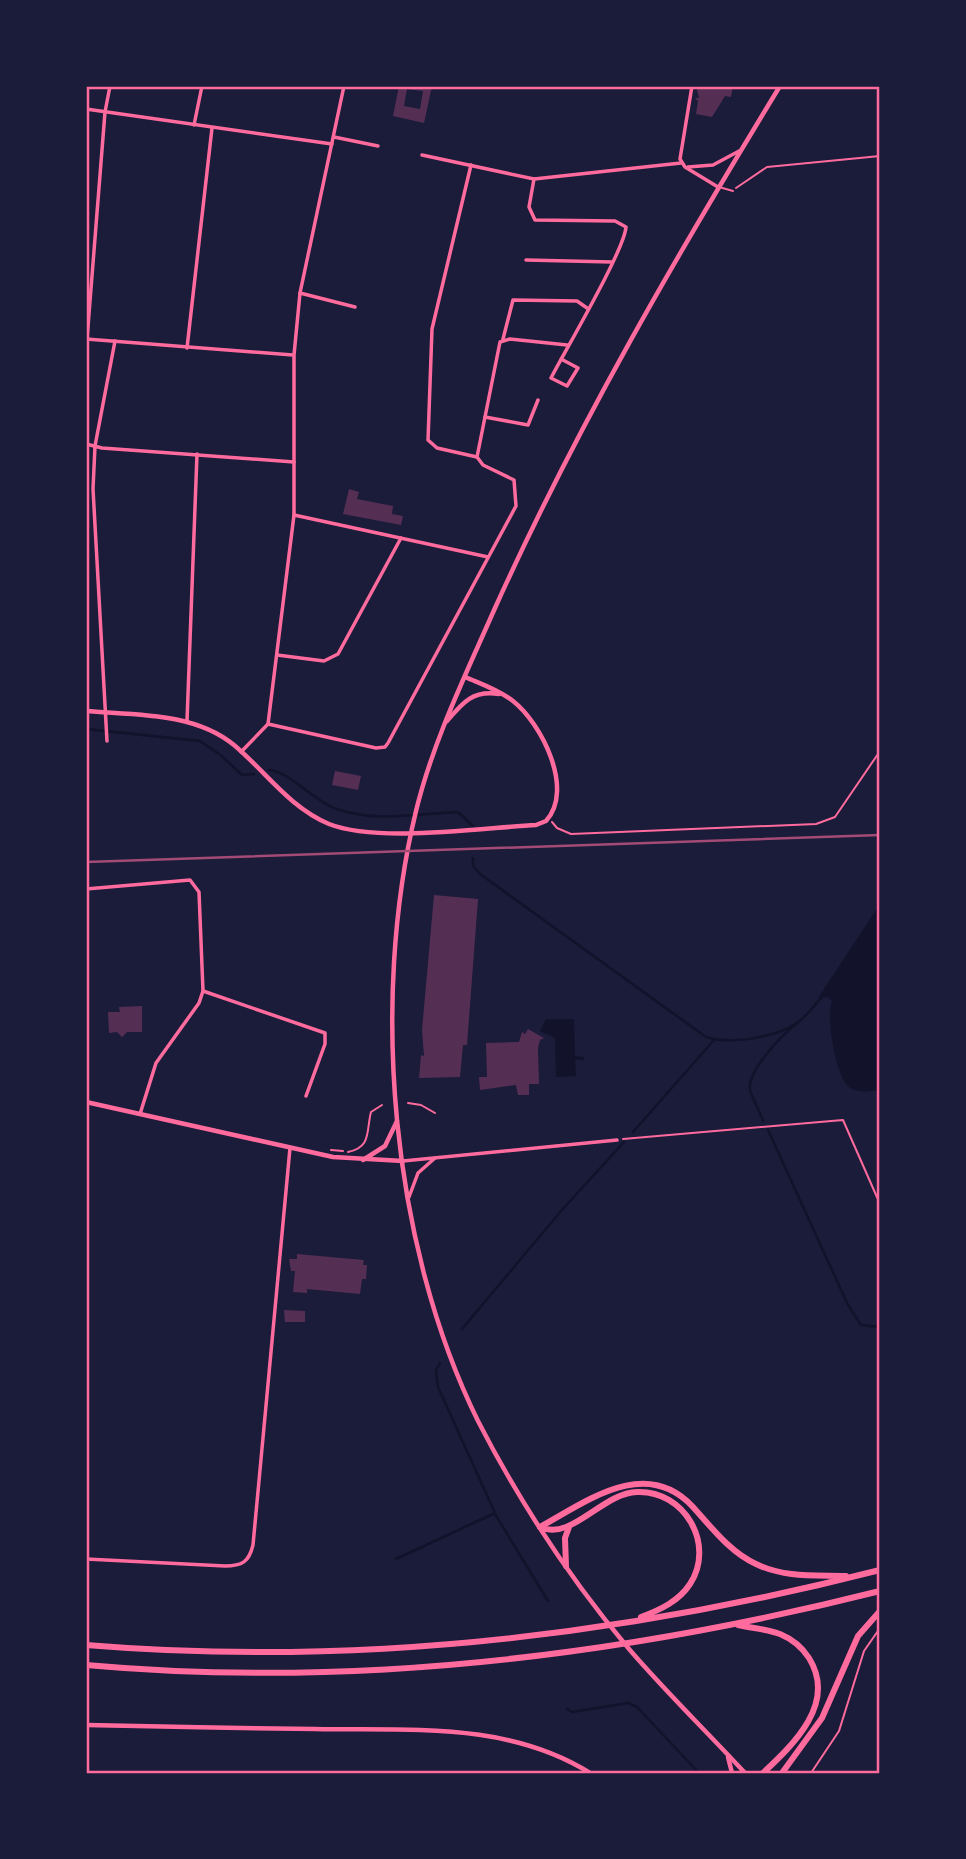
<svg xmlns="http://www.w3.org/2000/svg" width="966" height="1859" viewBox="0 0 966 1859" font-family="Cabin,sans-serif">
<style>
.water{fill:#12122b}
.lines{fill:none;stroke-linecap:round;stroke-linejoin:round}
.stream{stroke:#12122b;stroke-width:2.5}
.building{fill:#542f53;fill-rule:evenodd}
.path{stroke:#ff6b9d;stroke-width:2}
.service{stroke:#ff6b9d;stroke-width:2}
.minor{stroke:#ff6b9d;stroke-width:3.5}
.tertiary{stroke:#ff6b9d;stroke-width:4.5}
.secondary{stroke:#ff6b9d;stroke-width:4.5}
.motorway{stroke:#ff6b9d;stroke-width:6}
.rail{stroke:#a44b75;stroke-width:2.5}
.neatline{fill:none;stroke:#ff6b9d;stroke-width:2.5}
</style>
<rect width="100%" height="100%" fill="#1b1b3a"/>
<g class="water">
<path d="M880,904V1090C870,1091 856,1094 848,1086C835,1073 826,1017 832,1001L827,997L818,998Z"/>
<path d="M546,1019H574L575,1056L584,1057V1060H575L576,1076L556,1077L555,1038L540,1031Z"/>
</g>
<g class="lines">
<g class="stream">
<path d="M86,729L200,741L222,756L242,775L254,774"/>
<path d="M269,770C288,771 314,800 334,808C374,823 416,814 458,812L473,826"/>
<path d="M473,858V866L480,874L706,1037C732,1045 783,1037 803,1018C810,1012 815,1004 822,997"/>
<path d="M763,1121C760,1111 753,1100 750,1090C747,1071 782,1035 796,1024"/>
<path d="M768,1130L848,1305L861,1325L880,1327"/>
<path d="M633,1132L714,1040"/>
<path d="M462,1329L561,1211L624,1142"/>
<path d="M495,1514L548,1601"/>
<path d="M396,1559L495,1513L438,1387L436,1370L440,1363"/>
<path d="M567,1709L572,1712L628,1703L637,1707L699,1773"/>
</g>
</g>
<g class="building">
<path d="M399,86H432L424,123L393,116ZM407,89L423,91L420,109L404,106Z"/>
<path d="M701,86H733L731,97L725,96L712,117L696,114L698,101L695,98H699L697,90Z"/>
<path d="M349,489L359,492L357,499L393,506L392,514L403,516L401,525L343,514Z"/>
<path d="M335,771L361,776L358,790L332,785Z"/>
<path d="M434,895L478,899L467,1045H463L460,1077L419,1078L421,1055L424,1056L422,1030Z"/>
<path d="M142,1006V1032H127L122,1037L117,1032L109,1033L108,1012H120L119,1007Z"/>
<path d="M528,1029L544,1038L540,1040L538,1048L539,1084H529V1095H518L516,1085L480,1090L479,1077H487L486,1043L519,1042L522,1032L525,1034Z"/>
<path d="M297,1254L364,1260L363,1265H367L366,1279H362L360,1294L307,1289V1293L293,1292L295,1271H291L289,1259H297Z"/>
<path d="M284,1310L305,1311V1322H285Z"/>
</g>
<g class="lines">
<g class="path">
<path d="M736,188L767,167L880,156"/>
<path d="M552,822L557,828L571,834L816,824L835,817L880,751"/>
<path d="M408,1103L421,1105L435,1113"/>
<path d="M623,1139L843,1120L880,1204"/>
<path d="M331,1150L343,1151"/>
<path d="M348,1152C372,1147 366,1131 371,1112L382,1105"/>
<path d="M811,1773L839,1731L864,1651L880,1628"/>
</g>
<path class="service" d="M719,187L733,191"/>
<g class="minor">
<path d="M692,86L680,159L685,167L718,187"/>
<path d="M86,109L332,144"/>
<path d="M194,125L202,86"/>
<path d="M334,137L378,146"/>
<path d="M422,155L534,179L681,163"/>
<path d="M471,165L432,329L428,440L437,448L477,457"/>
<path d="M688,167L713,165L741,150"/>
<path d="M534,179L529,207L535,220L615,221L626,227C624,251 566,349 551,378L567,386L578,368L561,359"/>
<path d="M526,260L612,262"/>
<path d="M300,293L355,307"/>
<path d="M86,339L293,355"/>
<path d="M87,339L105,112L110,86"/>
<path d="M503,339L513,300L577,301L587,308"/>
<path d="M187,348L212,128"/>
<path d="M485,417L528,425L538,400"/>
<path d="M86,444L102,448L294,462"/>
<path d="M294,515L488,557"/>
<path d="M277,655L324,661L338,654L401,538"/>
<path d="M187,721L197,454"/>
<path d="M268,724L294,515V355L300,293L344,86"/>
<path d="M107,741L93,489L95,446L115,341"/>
<path d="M241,752L268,724L376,748L385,747L388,743L516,506L514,480L483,465L477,457L500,342L510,339L567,345"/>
<path d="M86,889L190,880L199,892L203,991L199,1003L156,1063L140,1114"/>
<path d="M203,991L325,1033V1044L306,1096"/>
<path d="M403,1161L617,1140"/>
<path d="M409,1197L418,1173L435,1158"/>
<path d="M86,1559L225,1566C242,1566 249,1562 253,1545L290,1148"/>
</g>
<g class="tertiary">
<path d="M86,711C135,715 194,712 234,745C266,772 289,807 329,824C377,843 481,828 536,825L546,821C575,789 541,723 513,701C499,690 481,684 465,677"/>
<path d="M447,721C463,702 473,690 499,694"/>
<path d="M86,1102L333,1157L403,1161"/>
<path d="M363,1160L385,1146L397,1121"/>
</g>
<g class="secondary">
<path d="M86,1725C162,1727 239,1728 315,1729C409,1731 507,1721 590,1773"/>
<path d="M728,1757L732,1773"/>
<path d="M745,1773C707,1732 666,1692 629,1649C571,1580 519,1501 478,1421C391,1245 370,1001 416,811C433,741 466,674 495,608C576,428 677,255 780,86"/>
</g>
<g class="motorway">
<path d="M540,1527C587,1501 646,1456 693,1507C712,1528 730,1552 756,1564C785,1578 815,1575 846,1576"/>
<path d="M540,1527C571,1542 602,1493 637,1492C684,1490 716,1544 690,1584C679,1601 660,1610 641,1617"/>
<path d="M566,1566L565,1538L569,1527"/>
<path d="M738,1625C751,1628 767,1629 780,1634C792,1639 802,1647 809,1658C837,1703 794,1744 763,1773"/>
<path d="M86,1645C352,1667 622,1636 880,1570"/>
<path d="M86,1665C352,1689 622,1656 880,1591"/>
<path d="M782,1773L822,1718L858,1636L880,1611"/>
</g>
<path class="rail" d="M86,862L880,835"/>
</g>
<rect width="966" height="1859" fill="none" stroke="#1b1b3a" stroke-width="175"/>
<rect x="88" y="88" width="790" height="1684" class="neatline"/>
</svg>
